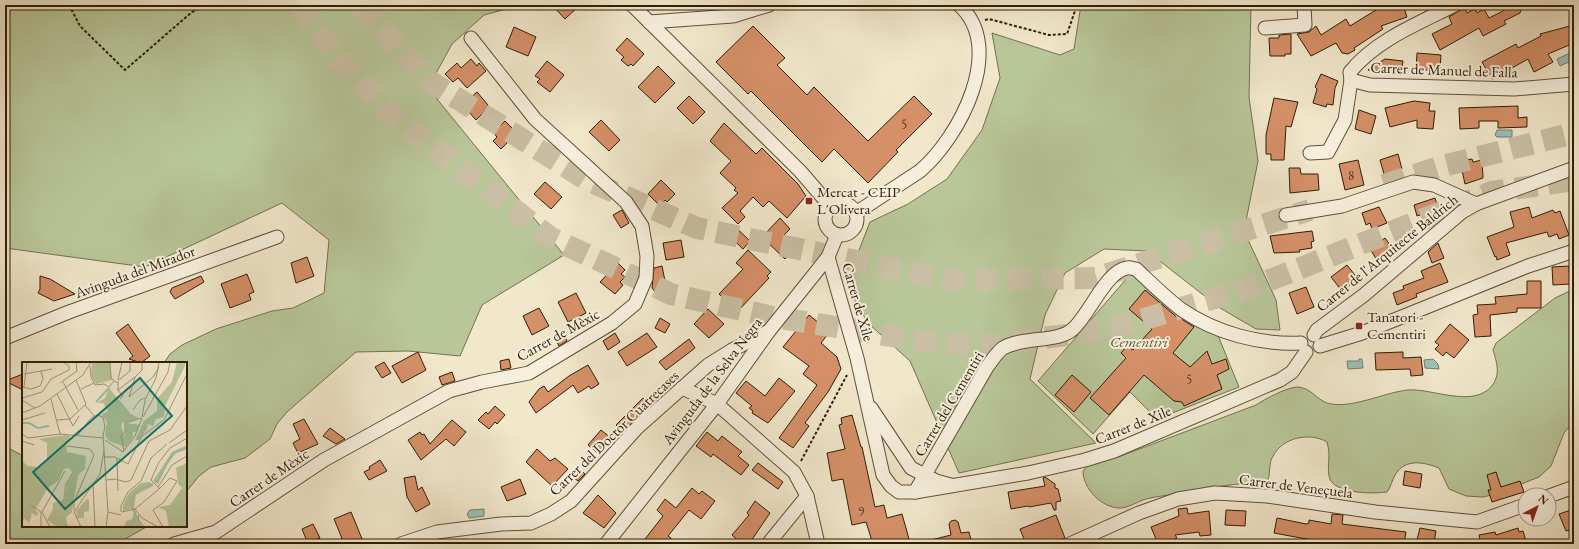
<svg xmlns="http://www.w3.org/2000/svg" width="1579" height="549" viewBox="0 0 1579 549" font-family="'EB Garamond',serif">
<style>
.green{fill:#b8c699;stroke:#747250}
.water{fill:#9bc0b4;stroke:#707f6e}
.building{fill:#d59068;stroke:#2f1e06}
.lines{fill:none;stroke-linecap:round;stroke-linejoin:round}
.highway-tunnel{stroke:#cabfa4;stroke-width:22;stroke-dasharray:22 11;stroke-linecap:butt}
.street-casing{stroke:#605037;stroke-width:15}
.path{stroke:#2f1e06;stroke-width:2;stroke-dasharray:3 2;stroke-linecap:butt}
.street{stroke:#f6efdd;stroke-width:13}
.poi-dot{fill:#8f2418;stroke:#f6efdd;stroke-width:1.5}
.labels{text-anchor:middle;stroke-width:4;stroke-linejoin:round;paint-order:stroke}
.number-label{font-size:13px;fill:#583a1e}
.street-label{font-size:15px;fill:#2f1e06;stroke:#f6efdd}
.poi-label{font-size:15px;fill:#2f1e06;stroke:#f6efdd;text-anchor:start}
.park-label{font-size:15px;font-style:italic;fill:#585032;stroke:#f6efdd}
.inset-river{fill:none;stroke:#9bc0b4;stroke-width:2}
.inset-road{fill:none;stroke:#a3977c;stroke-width:1}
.view{fill:#0f766e;fill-opacity:0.15;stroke:#0f766e;stroke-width:2}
.inset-edge{fill:none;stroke:#2f1e06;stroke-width:2}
</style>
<rect width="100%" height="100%" fill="#f1e7cb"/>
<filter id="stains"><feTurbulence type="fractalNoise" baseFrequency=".005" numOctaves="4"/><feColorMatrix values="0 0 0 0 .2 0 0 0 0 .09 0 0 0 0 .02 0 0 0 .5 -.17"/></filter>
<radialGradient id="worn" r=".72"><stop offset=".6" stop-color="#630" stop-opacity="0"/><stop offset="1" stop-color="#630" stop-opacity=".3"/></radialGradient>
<g class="green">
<path d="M5,5H149L198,9L202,5H521L484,15L452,44L428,88L564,255L482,305L460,356L408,351L356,352L287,412L277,424L270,439L245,458L211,467L199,476L186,492V363H164L170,354L182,345L216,329L272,311L293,308L324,293L329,240L282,203L145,267L5,248Z"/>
<path d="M1081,5H1251L1249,97L1258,161L1244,231L1276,300L1280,330L1256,329L1220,308L1147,251L1104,249L1065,273L1045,315L1030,379L1096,443L959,473L910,361L868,323L855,301L852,268L870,222L908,204L947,179L982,130L1000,78L992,33L1060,55L1074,49Z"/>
<path d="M1134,270L1217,333L1239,387L1157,419L1130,392L1093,434L1038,381Z"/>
<path d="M1574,289V421L1564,433L1551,466L1539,477L1496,494L1483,497L1466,496L1449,489L1439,468C1424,462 1405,458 1395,475C1392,480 1391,487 1387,492C1372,494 1332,494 1329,476C1327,464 1331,456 1327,442C1310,432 1283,437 1273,456C1268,464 1271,474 1267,483C1238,482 1210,488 1182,493C1170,495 1158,496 1146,499C1138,501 1129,508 1120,508C1102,508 1083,489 1083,471L1088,465L1121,456L1256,405C1265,399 1287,387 1298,387C1311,388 1316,399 1327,403C1350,410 1385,392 1408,390C1431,388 1472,408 1491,387C1501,375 1497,363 1493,350L1496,343L1555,298Z"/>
<path d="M5,446L23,456V526H148L116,544H5Z"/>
</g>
<g class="water">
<path d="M1570,53L1573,60L1560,66L1557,59Z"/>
<path d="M1497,130H1512V137H1497L1495,135Z"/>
<path d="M1317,258L1319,265L1304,269L1303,267L1299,266L1300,263Z"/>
<path d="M1359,359H1362L1363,368L1348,369L1347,361H1359Z"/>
<path d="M1433,359L1438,364L1439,369L1425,368L1424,360Z"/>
<path d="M484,509V516L469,518L467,514L470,510Z"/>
</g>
<g class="building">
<path d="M552,5H580L565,19Z"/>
<path d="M1384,5H1403L1407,17L1381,26L1383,29L1354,48L1355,50L1348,54L1342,53L1336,43L1311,56L1297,34L1309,32L1316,26L1321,35L1346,19L1350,26Z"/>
<path d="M1505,5H1523L1520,13L1504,21L1506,24L1483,36L1479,28L1440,50L1432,34L1452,24L1449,17L1464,8L1467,13L1475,9L1477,13L1484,9L1489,18L1503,11Z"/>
<path d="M753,26L785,58L777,65L807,95L814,87L868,141L914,96L932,114L896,150L898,152L868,183L834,149L822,162L751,91L748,94L716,62Z"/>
<path d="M1570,26L1574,34V43L1548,54L1553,62L1534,72L1528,59L1492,79L1482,62L1516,44L1518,48L1541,36L1540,34Z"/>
<path d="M514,27L536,37L528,56L506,47Z"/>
<path d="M1291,34V54H1285V56H1270L1269,38H1279V35Z"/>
<path d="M627,38L644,54L633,66L631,64L628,66L621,60L624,57L616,50Z"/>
<path d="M1417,53L1441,55L1440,70H1416Z"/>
<path d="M471,59L477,66L479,63L486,71L467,88L458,78L453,82L445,74L457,63L461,68Z"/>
<path d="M1385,59L1403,61L1401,73L1368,70Z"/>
<path d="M547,61L564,75L550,92L537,82L540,79L535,76Z"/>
<path d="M658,66L675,83L655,103L638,87Z"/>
<path d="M1321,74L1338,81L1335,88L1333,105L1327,104L1326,107L1313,103L1317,89L1315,87Z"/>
<path d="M477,92L488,105L483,113L476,120L468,111L470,109L465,103Z"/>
<path d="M689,96L705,112L693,124L677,108Z"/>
<path d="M1274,98L1298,102L1291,127L1286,126L1284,160H1271V154H1266V135Z"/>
<path d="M1414,101L1430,103L1429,111H1435L1433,129L1417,128V120L1390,127L1385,108Z"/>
<path d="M1518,106V118L1527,117V127L1498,128V121H1479V128L1460,129L1459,108Z"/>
<path d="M1359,110L1376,116L1371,134L1355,129Z"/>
<path d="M601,120L620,140L609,151L589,132Z"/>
<path d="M505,121L517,133L501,149L493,141L497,137L493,132Z"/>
<path d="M724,123L756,154L762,148L798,184L806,196L787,218L769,201L763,207L753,197L740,211L745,217L738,224L722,208L738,193L734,190L736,188L720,173L731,161L710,141Z"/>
<path d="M1398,154L1402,169L1384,174L1380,160Z"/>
<path d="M1472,159L1473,162L1482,160L1483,178L1465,184L1460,161Z"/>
<path d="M1358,160L1364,185L1345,190L1339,164Z"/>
<path d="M1289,168H1300L1301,174H1318L1319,190L1290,193Z"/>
<path d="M661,180L675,194L667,202L665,200L660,206L648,194Z"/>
<path d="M545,182L562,197L551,209L534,194Z"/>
<path d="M1435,198L1439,212L1426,216V213L1417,216L1414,205Z"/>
<path d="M1379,207L1387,223L1372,229L1370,223L1366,225L1362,213Z"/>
<path d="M1529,207L1532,218L1553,210L1555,213L1560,211L1569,235L1559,239L1557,234L1549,237L1547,232L1506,243L1510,255L1497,260L1496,256L1495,257L1487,237L1514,227L1510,212Z"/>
<path d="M622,210L629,223L621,228L613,215Z"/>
<path d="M780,218L790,229L784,235L796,247L785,259L762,237Z"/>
<path d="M732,224L750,241L743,249L725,232Z"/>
<path d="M1312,231L1314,241L1311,242L1312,248L1299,250L1300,252L1274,253L1270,236Z"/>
<path d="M1385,238L1393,249L1377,260L1370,249Z"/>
<path d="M681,240L684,257L666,260L663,243Z"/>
<path d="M1438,243L1444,258L1432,263L1428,252Z"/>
<path d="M748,250L771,272L767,276L769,278L738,311L719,294L743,269L736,263Z"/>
<path d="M307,257L314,276L296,283L291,263Z"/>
<path d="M618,263L625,270L621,274L625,277L620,282L623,285L615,294L600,282Z"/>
<path d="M1440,263L1448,282L1416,294L1417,297L1397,305L1393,293L1404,289L1403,286L1424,278L1421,271Z"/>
<path d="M1347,265L1358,279L1342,291L1331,277Z"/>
<path d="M662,266L666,286L657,294L652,288L654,268Z"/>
<path d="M1569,266L1570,284L1553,285L1552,267Z"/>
<path d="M247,274L254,292L249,294L251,300L230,308L221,284Z"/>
<path d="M40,276L50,279L75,294L54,301L38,293L40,289Z"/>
<path d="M201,276L204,282L175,299L170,292L172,288Z"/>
<path d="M1527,281H1541V308H1517V312L1490,315L1491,336L1475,337L1473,315L1478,314L1477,305L1496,304L1495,297L1527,294Z"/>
<path d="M1306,287L1314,307L1297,314L1289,293Z"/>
<path d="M1145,290L1179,319L1180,318L1194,327L1173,353L1190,367L1207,351L1212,364L1226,359L1229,369L1217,375L1222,389L1184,406L1182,402L1174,401L1144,375L1109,415L1090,398L1126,358L1121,353L1127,346L1133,350L1152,329L1129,309Z"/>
<path d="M576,293L586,313L568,322L558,302Z"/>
<path d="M539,308L549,326L532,335L523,316Z"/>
<path d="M708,309L724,324L709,338L694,324Z"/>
<path d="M809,315L819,323L817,326L828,334L821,343L837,357L841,369L828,392L805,423L809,426L793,448L779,438L817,385L803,374L809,366L783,347Z"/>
<path d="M660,318L670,324L665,333L655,328Z"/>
<path d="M128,324L150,356L141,363L129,359L133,356L116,333Z"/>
<path d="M1450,324L1469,340L1454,358L1446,352L1443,356L1435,349L1439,345L1435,342Z"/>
<path d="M563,333L567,341L559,346L555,338Z"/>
<path d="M615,333L620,342L608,350L603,341Z"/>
<path d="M647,333L657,347L627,366L618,352Z"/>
<path d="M689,339L695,348L666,370L659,362Z"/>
<path d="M418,352L426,370L402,383L392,366Z"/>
<path d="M1403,352V358L1421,357L1423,375L1411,376L1410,369L1376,370L1375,353Z"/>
<path d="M509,359L511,368L501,370L500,361Z"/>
<path d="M384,362L391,373L382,378L375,367Z"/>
<path d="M588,365L599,384L591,389L589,386L578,393L573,385L536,413L529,402L539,389L544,386L548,392L569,376Z"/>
<path d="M452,372L455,381L442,385L439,377Z"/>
<path d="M23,374V390L5,381Z"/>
<path d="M1072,375L1091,392L1074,412L1055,395Z"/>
<path d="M779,378L795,391L768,423L752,413L753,411L749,408L752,406L736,393L746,381L765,396Z"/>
<path d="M643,398L650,406L623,432L616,425Z"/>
<path d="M495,406L505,415L497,424L495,422L489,429L478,420L486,412L488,414Z"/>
<path d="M852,415L861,447H862L875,507L884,505L887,518L902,514L909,539L891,544L890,540L873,544L866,522L852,525L843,479L832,481L827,453L845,449L839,425L842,424L841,418Z"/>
<path d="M304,419L318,444L298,453L293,443L300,439L293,424Z"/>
<path d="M452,420L466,432L454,446L446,439L421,460L408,440L420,432L422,435L424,434L430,444Z"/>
<path d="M330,428L345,439L336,444L323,436Z"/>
<path d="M601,430L611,438L598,453L588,445Z"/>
<path d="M707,432L718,441L722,436L742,452L738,456L749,465L741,475L713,454L711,457L696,446Z"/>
<path d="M537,449L550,461L555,458L568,469L552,486L526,462Z"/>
<path d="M380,460L387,471L369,480L364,472L370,469L369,467Z"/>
<path d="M758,463L783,482L778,489L752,470Z"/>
<path d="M577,467L585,474L578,481L570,475Z"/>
<path d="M1405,471L1422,474L1420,488L1403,485Z"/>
<path d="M1496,472L1501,487L1520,481L1524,492L1492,502L1488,490H1491L1487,475Z"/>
<path d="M415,476L418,490L422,487L430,504L416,512L407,497L404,478Z"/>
<path d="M1045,477L1055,484V488L1058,489L1061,501L1056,502V510H1054L1051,503L1029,507L1028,506L1011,509L1008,492L1045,486L1043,478Z"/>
<path d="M520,479L526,494L507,501L501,487Z"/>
<path d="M692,488L699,494L702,491L715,501L701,519L689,510L668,536L671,538L667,544H651L645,539L663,516L657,510L665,499L676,508Z"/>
<path d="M598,495L616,513L604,528L583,513Z"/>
<path d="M755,501L770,513L749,544H742L732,535L749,515L747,513Z"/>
<path d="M1187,508L1188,514L1209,511L1211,535L1200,536L1199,532L1175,535L1177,538L1163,544H1158L1151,527L1179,516L1178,509Z"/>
<path d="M1574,509V529L1566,531L1559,514Z"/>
<path d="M1226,510L1246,511L1245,526L1225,525Z"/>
<path d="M351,512L356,524L364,544H344L339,531L334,519Z"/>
<path d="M1332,514L1343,515L1342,524L1406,532L1404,544H1365L1350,542V544L1329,540L1328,543L1274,533L1277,518L1306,524L1309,523V520L1331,524Z"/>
<path d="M1056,515L1065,538L1052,544H1026L1020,529Z"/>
<path d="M955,520L958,522L961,533L969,532L972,544H931V540L951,535L949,524L951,521Z"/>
<path d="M313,524L320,538L317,539L320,544H308L302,529Z"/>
<path d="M1420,528L1436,531L1434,543L1417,540Z"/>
<path d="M1518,528L1519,532L1523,531L1527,544H1473V542L1480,540L1479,535L1495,532L1496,535Z"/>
</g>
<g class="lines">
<g class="highway-tunnel">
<path d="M298,5L340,61L393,116L551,238L671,294L768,316L928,342L991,345L1111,329L1255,286L1492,192L1574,180"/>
<path d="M360,5L428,80L587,180L697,228L949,280L1095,278L1310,210"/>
<path d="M1384,185L1439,167L1574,133"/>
</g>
<defs>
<g id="street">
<path d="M632,5L800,171L831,207"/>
<path d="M1455,5C1419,23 1376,40 1350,72L1351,80L1370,85L1514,89L1574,84"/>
<path d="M649,22L733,16L769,5"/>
<path d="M1265,28L1305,25L1304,5"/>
<path d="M1310,153L1328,152L1345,120L1351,80"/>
<circle cx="841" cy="219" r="16"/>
<path d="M856,213L920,171C959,138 1007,48 959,5"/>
<path d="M1286,215L1342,206L1413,182L1434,185L1476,204"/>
<path d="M828,257L857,358L883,475L891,486L899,492H915L1028,473L1085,460L1114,451L1280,380L1292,372L1306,352"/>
<path d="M1314,335L1317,330L1364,295L1462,212L1476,204L1574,168"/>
<path d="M5,338L69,312L277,237"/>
<path d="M1320,346L1362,333L1528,266L1574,251"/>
<path d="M682,388L717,404L794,472L807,496L818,544"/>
<path d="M871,408L911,468L936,481L951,485"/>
<path d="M915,492L987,367C991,362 997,352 1003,348C1024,336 1058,343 1073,329C1089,315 1106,271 1127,268C1130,267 1134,269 1136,269C1151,283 1166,298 1182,310C1216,333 1260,345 1301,343"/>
<path d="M1549,496L1574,487"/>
<path d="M174,544L216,532L324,460L449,391L482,382L529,373L612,323L635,304L646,278L647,256L642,226L626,202L535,119L471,38"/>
<path d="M401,544L437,532L501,524L531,523L551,514L571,501L637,428L708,365L732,350L769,331"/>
<path d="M606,544L717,404L769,331L828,257L837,235"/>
<path d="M768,544L807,496"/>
<path d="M1070,544L1139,513L1178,499L1215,493L1267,496L1375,512L1477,522L1525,505"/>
</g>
</defs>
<use href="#street" class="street-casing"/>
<g class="path">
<path d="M69,5L80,26L125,70L192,12L207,5"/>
<path d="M985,20L989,19L1049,35L1067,34L1077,5"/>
<path d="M801,461L847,375"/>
</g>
<use href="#street" class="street"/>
</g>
<g class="poi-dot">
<rect x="805" y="197" width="8" height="8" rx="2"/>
<rect x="1355" y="322" width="8" height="8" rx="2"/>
</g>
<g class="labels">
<g class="number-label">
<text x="904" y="129">5</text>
<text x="1351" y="180">8</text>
<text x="1189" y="384">5</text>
<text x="861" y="516">9</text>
</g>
<g class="street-label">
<text transform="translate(1444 70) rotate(2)" y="5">Carrer de Manuel de Falla</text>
<text transform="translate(1387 253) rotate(-39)" y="5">Carrer de l'Arquitecte Baldrich</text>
<text transform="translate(135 272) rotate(-20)" y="5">Avinguda del Mirador</text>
<text transform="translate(858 302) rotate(74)" y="5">Carrer de Xile</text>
<text transform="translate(558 335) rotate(-29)" y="5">Carrer de Mèxic</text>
<text transform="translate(712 381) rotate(-53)" y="5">Avinguda de la Selva Negra</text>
<text transform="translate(949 404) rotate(-59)" y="5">Carrer del Cementiri</text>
<text transform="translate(1133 425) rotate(-22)" y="5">Carrer de Xile</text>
<text transform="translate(614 433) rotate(-44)" y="5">Carrer del Doctor Cuatrecases</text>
<text transform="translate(269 478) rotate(-34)" y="5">Carrer de Mèxic</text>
<text transform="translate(1296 486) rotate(7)" y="5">Carrer de Veneçuela</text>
</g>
<g class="poi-label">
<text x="817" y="197">Mercat - CEIP<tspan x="817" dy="17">L'Olivera</tspan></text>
<text x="1367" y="322">Tanatori -<tspan x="1367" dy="17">Cementiri</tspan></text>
</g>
<g class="park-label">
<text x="1139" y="347">Cementiri</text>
</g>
</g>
<g transform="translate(22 362)">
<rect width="165" height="165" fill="#f1e7cb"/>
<path d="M70,0H88L90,18L74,22L69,14ZM155,0H163V4L143,44L142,55L134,57L131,64L126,62L125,67L117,78H113L122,59L135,49V37L150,20ZM87,26L109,52L117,56L100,61L99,65L103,74L104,61L118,63L114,70H111V75L104,85L87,79L83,73L85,60L80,53L86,49L81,41H75L83,36ZM44,73L49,74L44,82L45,90L64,94L63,107L56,113L50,150L44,155L45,162L48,165H35L25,158L31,147V141L41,138L43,122L50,110L47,106L42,107L36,119L26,126L13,148L16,151L14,154L10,151L7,161L2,156L0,161V99L6,104L15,105L25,98V81L17,77ZM165,83V87L154,91L146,101L136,122L131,119L150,90ZM165,101V165H147L144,149L136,145L148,143L160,126L156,122L154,106ZM128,120L131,124L114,133L112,146L101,149V143L107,131L119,121ZM65,137H67V149L62,150V156H55L54,149ZM113,148L120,165H102L104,159L110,157Z" fill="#b8c699"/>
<path class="inset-river" d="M74,40L87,26M0,61H7L16,66L27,64M134,121L151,91L165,86M107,165L114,155L109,141L111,134L118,127L131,122"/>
<path class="inset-road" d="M88,0L89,16L95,21M120,0V8L113,15L107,35L131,15L137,5M68,4L69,15L73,23L82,22L87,25L92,19M2,12L30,7M96,18L100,0M97,18L108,9V0M96,19V28L113,15M41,20L56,48M38,21L55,9L54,0M0,25L9,27L18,24L21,17L19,9M2,25L5,0M59,27L72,21M95,27L101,34L98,37M35,32L51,64L57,54M0,36L20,30L29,17L47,8V4L41,0M29,37L38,72L81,76M0,38L13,46M63,43L72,54M111,48L118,38L123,36M0,51L18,44L61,13L69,0M120,55L123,38L134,16L137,0M121,55L146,10L148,0M0,58L23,51M35,58L48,57L64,42L54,18M0,72L6,76L39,72M56,73L69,56L75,53L81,55L83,65L81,73L86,150L84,165M83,78L101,90L113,74L120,56M0,79L12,83M147,81L165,68M45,84L68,87L72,93L52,140V148M102,89L99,74L103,70V61L119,56M82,95H93L106,102M95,96L96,129M106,102L120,74L142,58L165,12M84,118L93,117L104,120L109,118L127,79L148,68L165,44M71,121L73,165M136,125L150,103L165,94M137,127L148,116L155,119L142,140L131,148L141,165M136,128L137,126L129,118L137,100L148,86L165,76M9,143L19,150M113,147L120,156L136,165M19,150V165M20,150L43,109M20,150L28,165M52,150L78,112L82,88M52,150L59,165M86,150L99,153M99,150V144L106,130L119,119L129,96L145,82M100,150L113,147L136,128M117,153L116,157L122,165"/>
<path class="view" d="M118,16L150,54L43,147L11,110Z"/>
<rect width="165" height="165" class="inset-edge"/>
</g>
<rect width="1579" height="549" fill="none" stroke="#f1e7cb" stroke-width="20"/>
<rect x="6" y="6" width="1567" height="537" fill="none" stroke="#2f1e06" stroke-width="2"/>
<rect x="10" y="10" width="1559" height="529" fill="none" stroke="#2f1e06"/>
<g transform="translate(1537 507) rotate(41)"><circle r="19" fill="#f6efdd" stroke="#a69b87"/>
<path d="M0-3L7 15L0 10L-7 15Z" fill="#8f2418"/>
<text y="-6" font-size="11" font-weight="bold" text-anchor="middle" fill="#2f1e06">N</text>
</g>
<rect width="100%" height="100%" filter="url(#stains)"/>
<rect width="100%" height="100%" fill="url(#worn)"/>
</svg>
